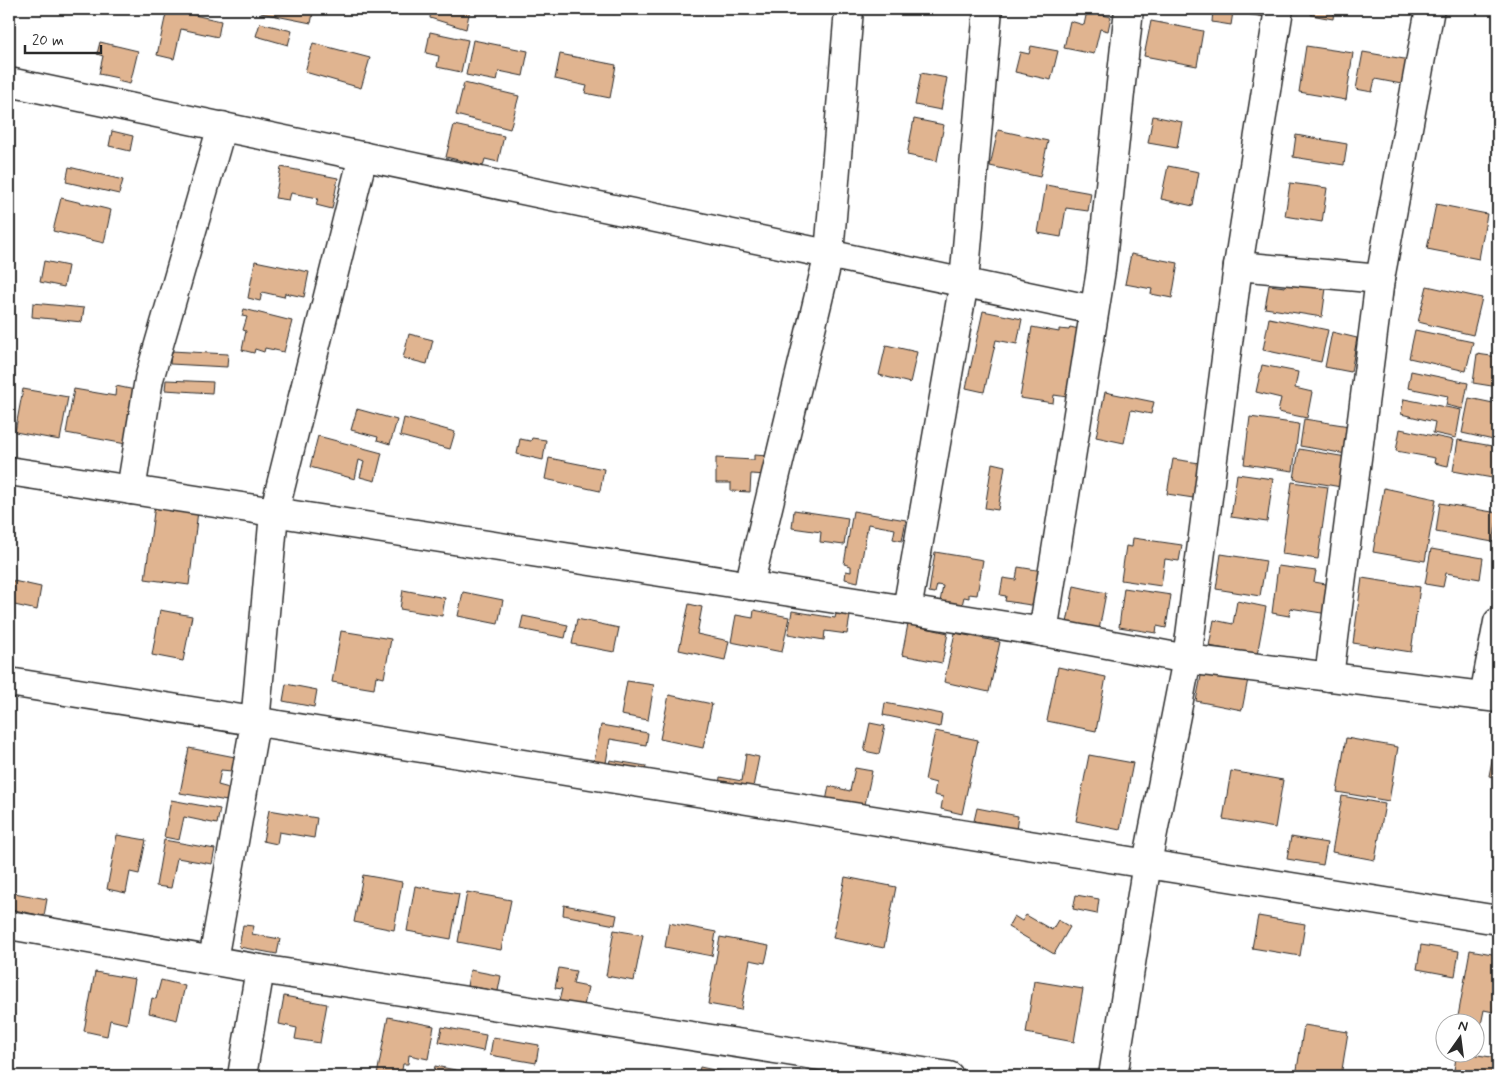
<svg xmlns="http://www.w3.org/2000/svg" width="1507" height="1085" viewBox="0 0 1507 1085" font-family="Mynerve,sans-serif">
<style>
.building{fill:#e0b490;stroke:#2b2b2b}
.lines{fill:none;stroke-linecap:round;stroke-linejoin:round}
.minor-casing{stroke:#2b2b2b;stroke-width:31}
.minor{stroke:#fff;stroke-width:28}
</style>
<rect width="100%" height="100%" fill="#fff"/>
<filter id="ink" filterUnits="userSpaceOnUse"><feTurbulence type="fractalNoise" baseFrequency=".02" numOctaves="2"/><feDisplacementMap in="SourceGraphic" scale="10" xChannelSelector="R" yChannelSelector="G"/><feConvolveMatrix kernelMatrix="1 2 1 2 8 2 1 2 1" color-interpolation-filters="sRGB"/></filter>
<g filter="url(#ink)">
<g class="building">
<path d="M167,9L221,21L218,37L181,29L174,59L157,55Z"/>
<path d="M262,9H314L311,23L261,13Z"/>
<path d="M431,9H470L466,29L430,18Z"/>
<path d="M587,9H616L615,14Z"/>
<path d="M1213,9H1273L1271,18L1233,12L1231,25L1212,22Z"/>
<path d="M1312,9H1345V12L1334,11L1333,19L1311,15Z"/>
<path d="M1087,11L1111,17L1108,31L1100,29L1094,54L1064,48L1070,21L1084,25Z"/>
<path d="M1151,21L1203,31L1197,66L1144,56Z"/>
<path d="M260,23L292,31L288,45L256,36Z"/>
<path d="M430,32L468,40L461,72L437,67L439,56L426,53Z"/>
<path d="M473,40L528,51L523,76L499,71L497,81L466,75Z"/>
<path d="M100,42L138,51L130,84L117,81L118,78L99,74L103,56L97,54Z"/>
<path d="M313,43L370,58L361,88L305,72Z"/>
<path d="M1031,46L1058,51L1051,80L1015,72L1020,52L1029,54Z"/>
<path d="M1306,46L1353,53L1346,100L1299,92Z"/>
<path d="M1363,52L1416,61L1412,86L1375,79L1372,92L1356,89Z"/>
<path d="M560,54L616,65L610,98L585,93L587,86L555,79Z"/>
<path d="M921,73L947,78L941,110L915,105Z"/>
<path d="M464,83L519,96L510,129L456,115Z"/>
<path d="M1153,116L1182,122L1177,148L1148,143Z"/>
<path d="M914,119L944,125L937,161L907,155Z"/>
<path d="M454,125L504,136L498,162L485,159L483,166L446,157Z"/>
<path d="M998,130L1048,141L1040,177L990,166Z"/>
<path d="M112,131L133,136L130,151L109,146Z"/>
<path d="M1296,135L1347,144L1344,165L1293,157Z"/>
<path d="M1168,166L1199,172L1193,206L1161,199Z"/>
<path d="M69,167L123,180L119,194L66,182Z"/>
<path d="M281,167L338,178L332,209L316,205L318,198L291,193L289,200L275,198Z"/>
<path d="M1290,183L1327,188L1322,222L1285,216Z"/>
<path d="M1046,185L1091,193L1088,211L1066,208L1061,237L1038,233Z"/>
<path d="M61,198L111,210L104,243L53,231Z"/>
<path d="M1436,204L1487,214L1479,259L1427,249Z"/>
<path d="M1131,254L1178,263L1172,298L1151,294L1152,289L1125,284Z"/>
<path d="M44,261L68,266L64,287L40,282Z"/>
<path d="M255,261L309,272L304,297L285,293L284,297L262,292L260,301L248,298Z"/>
<path d="M1287,275L1327,281L1322,317L1265,308L1269,285L1285,287Z"/>
<path d="M1427,286L1482,298L1473,335L1418,322Z"/>
<path d="M33,303L84,308L82,322L32,317Z"/>
<path d="M244,309L292,321L284,352L265,348L264,352L255,349L254,353L242,350L246,331L243,330L247,317L242,316Z"/>
<path d="M983,311L1022,319L1017,344L996,340L984,392L966,388Z"/>
<path d="M1269,318L1328,330L1321,362L1263,350Z"/>
<path d="M1032,327L1059,332V329L1069,330L1070,327L1079,329L1067,397L1054,395L1053,403L1020,398Z"/>
<path d="M1415,330L1473,342L1466,371L1409,358Z"/>
<path d="M1332,332L1357,338L1351,372L1325,367Z"/>
<path d="M409,334L433,340L427,364L403,358Z"/>
<path d="M886,345L917,352L910,383L879,375Z"/>
<path d="M171,351L228,354L227,367L170,364Z"/>
<path d="M1477,354L1498,357V387L1473,383Z"/>
<path d="M1262,365L1298,372L1295,388L1312,392L1307,418L1278,412L1281,398L1256,392Z"/>
<path d="M1411,371L1468,383L1463,409L1446,405L1448,396L1408,388Z"/>
<path d="M166,380L213,382L212,393L165,390Z"/>
<path d="M116,386L135,390L126,444L66,433L74,389L115,396Z"/>
<path d="M23,389L68,397L60,440L15,432Z"/>
<path d="M1105,392L1154,402L1151,414L1131,410L1124,443L1096,437Z"/>
<path d="M1469,398L1498,404V441L1462,433Z"/>
<path d="M1404,399L1461,410L1456,438L1433,433L1435,422L1401,414Z"/>
<path d="M357,409L397,420L390,444L377,440L378,437L351,430Z"/>
<path d="M1250,417L1299,424L1293,471L1244,464Z"/>
<path d="M404,418L455,432L450,449L400,436Z"/>
<path d="M1304,419L1356,427L1352,455L1300,446Z"/>
<path d="M1400,429L1453,440L1448,466L1434,463L1435,458L1396,451Z"/>
<path d="M318,436L382,453L375,481L360,477L364,462L359,460L355,479L310,467Z"/>
<path d="M532,438L546,440L543,460L517,454L520,439L531,441Z"/>
<path d="M1458,440L1498,447V479L1453,471Z"/>
<path d="M1299,449L1352,458L1347,488L1294,479Z"/>
<path d="M754,455L768,456L767,475L751,474L750,492L731,491V483H716V458L754,460Z"/>
<path d="M549,458L604,469L600,491L545,479Z"/>
<path d="M1173,459L1206,464L1200,499L1167,494Z"/>
<path d="M992,463L1005,466L998,510L985,508Z"/>
<path d="M1237,474L1273,479L1267,522L1231,517Z"/>
<path d="M1292,482L1328,487L1318,559L1282,554Z"/>
<path d="M1384,488L1436,499L1425,561L1373,552Z"/>
<path d="M1440,503L1498,513L1493,542L1436,532Z"/>
<path d="M155,505L198,511L189,585L145,579Z"/>
<path d="M794,510L848,518L844,545L820,542L821,532L792,528Z"/>
<path d="M853,511L906,520L902,541L893,539L895,529L868,524L858,582L845,579L846,571L851,572V566L844,564Z"/>
<path d="M1133,538L1182,545L1179,561L1165,559L1161,586L1121,580L1126,546L1132,547Z"/>
<path d="M1431,549L1483,558L1480,579L1446,573L1443,587L1425,584Z"/>
<path d="M935,552L983,560L977,595L969,594V598L964,597L962,605L940,602L943,586L937,585L935,593L929,592Z"/>
<path d="M1221,554L1266,561L1260,596L1216,589Z"/>
<path d="M1278,566L1316,571L1314,582L1332,585L1328,614L1290,608L1289,616L1272,613Z"/>
<path d="M1018,567L1043,571L1037,606L1005,601L1006,596L1000,595L1003,578L1016,580Z"/>
<path d="M1362,578L1420,587L1411,652L1353,643Z"/>
<path d="M9,580L41,587L37,610L10,604L9,612Z"/>
<path d="M1074,586L1106,593L1099,630L1067,623Z"/>
<path d="M1124,588L1171,595L1166,628L1157,626L1156,633L1119,627Z"/>
<path d="M403,590L445,598L442,616L400,609Z"/>
<path d="M463,592L503,600L498,624L458,616Z"/>
<path d="M1237,601L1266,607L1257,655L1209,646L1214,620L1233,624Z"/>
<path d="M689,604L702,607L697,634L729,641L725,660L679,650Z"/>
<path d="M160,610L192,616L183,661L152,655Z"/>
<path d="M754,610L789,617L782,652L731,642L736,615L753,618Z"/>
<path d="M792,611L835,618L836,614L850,616L847,634L825,631L824,640L788,634Z"/>
<path d="M523,616L568,625L565,638L520,629Z"/>
<path d="M577,619L619,628L614,652L572,644Z"/>
<path d="M908,624L948,633L942,663L902,655Z"/>
<path d="M341,631L391,639L384,678L376,676L374,689L332,682Z"/>
<path d="M955,633L1000,642L989,692L944,682Z"/>
<path d="M1058,667L1106,677L1096,731L1047,721Z"/>
<path d="M1202,671L1248,679L1242,710L1196,701Z"/>
<path d="M627,681L654,685L648,720L621,715Z"/>
<path d="M286,684L317,690L314,707L283,701Z"/>
<path d="M669,695L712,704L703,748L660,739Z"/>
<path d="M885,703L942,714L940,727L883,715Z"/>
<path d="M870,723L885,726L879,754L864,751Z"/>
<path d="M601,725L648,733L646,745L610,739L606,763L594,761Z"/>
<path d="M1498,729V778L1489,776Z"/>
<path d="M935,731L978,740L962,814L941,809L943,797L934,795L936,783L925,780Z"/>
<path d="M1346,738L1398,747L1389,801L1337,792Z"/>
<path d="M189,748L235,757L232,771L221,770L218,785L229,788L227,801L180,793Z"/>
<path d="M746,754L759,757L752,792L719,787L720,777L742,781Z"/>
<path d="M1089,755L1133,763L1120,830L1076,821Z"/>
<path d="M610,760L646,766L644,780L607,774Z"/>
<path d="M855,768L872,771L864,809L826,801L829,786L850,791Z"/>
<path d="M1231,771L1283,780L1275,828L1223,819Z"/>
<path d="M1342,796L1385,804L1375,860L1332,852Z"/>
<path d="M171,800L220,809L217,824L184,817L179,840L164,837Z"/>
<path d="M977,808L1018,816L1016,830L974,821Z"/>
<path d="M269,810L317,818L314,838L279,832L277,844L263,841Z"/>
<path d="M117,835L146,840L139,874L130,872L126,893L107,889Z"/>
<path d="M1291,837L1327,843L1323,865L1287,859Z"/>
<path d="M164,840L215,849L212,864L177,858L171,888L156,886Z"/>
<path d="M363,875L402,882L394,930L354,922Z"/>
<path d="M845,877L896,887L884,948L833,938Z"/>
<path d="M415,886L459,894L451,939L407,931Z"/>
<path d="M9,892L47,899L44,916L9,909Z"/>
<path d="M467,892L511,900L501,950L458,942Z"/>
<path d="M1076,895L1099,899L1097,914L1073,909Z"/>
<path d="M564,905L617,915L615,925L563,915Z"/>
<path d="M1026,915L1052,930L1058,920L1070,927L1054,954L1008,927L1014,916L1022,921Z"/>
<path d="M1258,916L1305,924L1300,956L1252,948Z"/>
<path d="M669,923L716,932L712,956L665,947Z"/>
<path d="M243,925L254,926L252,934L280,939L277,954L239,947Z"/>
<path d="M614,930L643,935L634,981L606,976Z"/>
<path d="M720,937L769,946L765,963L750,960L741,1010L708,1004Z"/>
<path d="M1421,945L1459,951L1455,976L1417,969Z"/>
<path d="M1470,950L1498,955V1013L1484,1010L1480,1030L1474,1029V1022H1457Z"/>
<path d="M559,968L576,971L573,984L588,987L584,1006L559,1001L562,989L555,988Z"/>
<path d="M470,970L501,976L498,991L467,986Z"/>
<path d="M95,972L135,979L127,1024L110,1020L107,1036L84,1031Z"/>
<path d="M161,980L185,986L177,1020L149,1013L152,998L156,999Z"/>
<path d="M1034,981L1083,989L1074,1042L1026,1033Z"/>
<path d="M284,996L327,1004L320,1043L295,1039L297,1028L279,1024Z"/>
<path d="M388,1017L434,1026L428,1059L409,1055L408,1064H403L401,1076L377,1075Z"/>
<path d="M1304,1025L1348,1032L1341,1076H1296Z"/>
<path d="M442,1027L486,1035L483,1051L439,1042Z"/>
<path d="M493,1037L539,1045L536,1063L490,1055Z"/>
<path d="M1457,1052L1498,1058V1076H1453Z"/>
<path d="M435,1066L476,1074V1076H433Z"/>
<path d="M700,1067L743,1076H703L698,1075Z"/>
</g>
<g class="lines">
<defs>
<g id="minor">
<path d="M9,82L1094,310"/>
<path d="M1238,266L1380,279"/>
<path d="M9,471L907,610L1043,632L1187,659L1498,698"/>
<path d="M131,490L149,379L222,126"/>
<path d="M749,586L829,254L849,9"/>
<path d="M907,610L964,282L988,9"/>
<path d="M1043,632L1101,270L1129,9"/>
<path d="M1329,677L1380,279L1430,9"/>
<path d="M9,682L1498,920"/>
<path d="M1484,696L1498,622"/>
<path d="M9,925L260,969L949,1076"/>
<path d="M213,960L255,723L274,513L363,156"/>
<path d="M242,1076L260,969"/>
<path d="M1113,1076L1147,863L1187,659L1238,266L1279,9"/>
</g>
</defs>
<use href="#minor" class="minor-casing"/>
<use href="#minor" class="minor"/>
</g>
</g>
<rect width="1507" height="1085" fill="none" stroke="#fff" stroke-width="30"/>
<rect x="15" y="15" width="1477" height="1055" fill="none" stroke="#2b2b2b" stroke-width="2" filter="url(#ink)"/>
<g transform="translate(1460 1038) rotate(14)"><circle r="24" fill="#ffffff" stroke="#aaaaaa"/>
<path d="M0-4L9 19L0 12L-9 19Z" fill="#2b2b2b"/>
<text y="-8" font-size="14" font-weight="bold" text-anchor="middle" fill="#2b2b2b">N</text>
</g>
<path d="M25 45v8h76v-8" fill="none" stroke="#2b2b2b" stroke-width="2.5"/>
<text x="32" y="45" font-size="15" fill="#2b2b2b" stroke="#ffffff" stroke-width="4" paint-order="stroke">20 m</text>
</svg>
